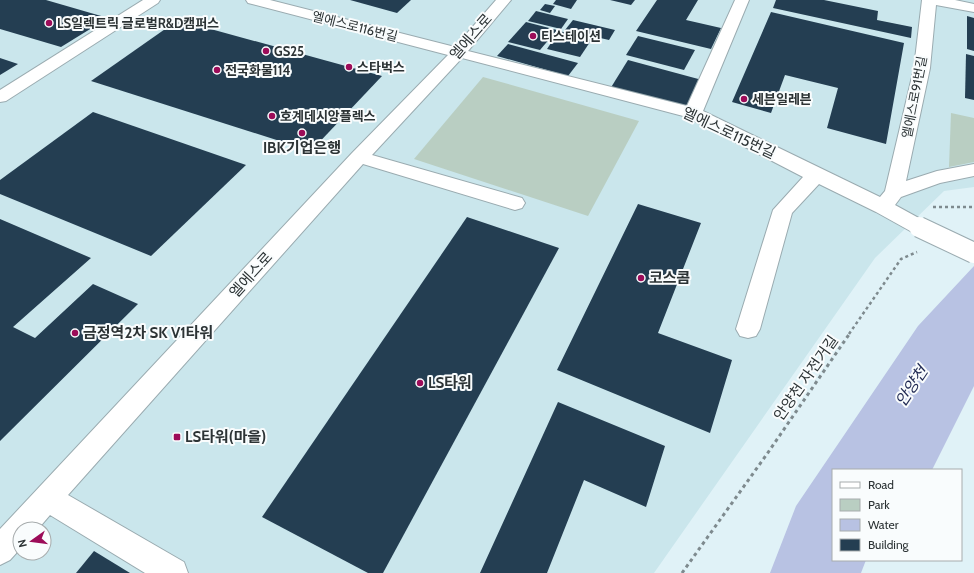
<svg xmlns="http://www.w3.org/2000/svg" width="974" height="573" viewBox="0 0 974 573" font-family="Cabin,'Noto Sans KR',sans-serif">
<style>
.built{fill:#cae6ec;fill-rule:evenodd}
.green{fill:#b9cec2}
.water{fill:#b8c2e3}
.building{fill:#243e52}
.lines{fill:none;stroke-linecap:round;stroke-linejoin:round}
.minor-casing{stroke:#9aabb0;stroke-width:2}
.path-far1{stroke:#7e8a8e;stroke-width:2.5;stroke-dasharray:3 3;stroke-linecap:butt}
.path{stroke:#7e8a8e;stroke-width:3;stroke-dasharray:3.5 3.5;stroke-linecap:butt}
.minor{fill:#fff;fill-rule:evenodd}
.minor-bridge-casing{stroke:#9aabb0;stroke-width:22;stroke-linecap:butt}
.minor-bridge{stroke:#fff;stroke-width:20}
.poi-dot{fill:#9c0c59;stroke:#f9fcfd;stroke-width:1.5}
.labels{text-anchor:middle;stroke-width:4;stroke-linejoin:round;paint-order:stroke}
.far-poi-label{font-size:13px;font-weight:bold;fill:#2c3335;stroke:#f9fcfd;text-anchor:start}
.far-street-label{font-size:13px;fill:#2c3335;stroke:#f9fcfd}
.street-label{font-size:15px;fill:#2c3335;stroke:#f9fcfd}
.poi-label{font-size:15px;font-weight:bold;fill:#2c3335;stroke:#f9fcfd;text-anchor:start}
.water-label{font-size:16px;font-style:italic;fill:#1f2852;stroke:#f9fcfd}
</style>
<rect width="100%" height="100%" fill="#e0f2f7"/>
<path class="built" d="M0,0H974V187L944,191L875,258L654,573H0ZM20,529H44V553H20Z"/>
<g class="green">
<path d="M483,77L639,121L588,216L414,159Z"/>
<path d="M951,113L974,118V162L949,167Z"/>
</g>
<path class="water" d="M974,266V386L932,470H833V560H866L861,573H770L796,506L918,326Z"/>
<g class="building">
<path d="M0,0H46L108,18L61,47L0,29Z"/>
<path d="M350,0H411L397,13Z"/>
<path d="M556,0H577L571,9L553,4Z"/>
<path d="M610,0H635L631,5Z"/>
<path d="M657,0H698L686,20L721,28L711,49L636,31Z"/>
<path d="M776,0H824L878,11L877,20L912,27L911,38L773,8Z"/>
<path d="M545,4L555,6L550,13L540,10Z"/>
<path d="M536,11L568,19L561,29L528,21Z"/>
<path d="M771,12L904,43L886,144L827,128L838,88L785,75L771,113L732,102Z"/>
<path d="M967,16L974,18V51L967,49Z"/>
<path d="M178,20L382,76L311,151L91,81Z"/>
<path d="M573,20L615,30L609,40L565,30Z"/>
<path d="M526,22L557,30L540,50L508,42Z"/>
<path d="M559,31L592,39L580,57L547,49Z"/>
<path d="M638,36L695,50L684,70L626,55Z"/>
<path d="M508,44L578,63L568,76L497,56Z"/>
<path d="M966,54L974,56V100L965,98Z"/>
<path d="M0,58L18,64L0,75Z"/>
<path d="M628,60L702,80L687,111L610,89Z"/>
<path d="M93,112L246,165L151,256L0,194V180Z"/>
<path d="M638,204L701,223L658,333L732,360L710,433L557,370Z"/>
<path d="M467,217L559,248L383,573H368L262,517Z"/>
<path d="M0,219L91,258L13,327L35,338L93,284L138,304L0,441Z"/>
<path d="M558,402L665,446L646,507L584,480L547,573H480Z"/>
<path d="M94,551L130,573H76Z"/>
</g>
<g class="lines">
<defs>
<g id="minor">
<path d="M143,0H160L158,3L6,101L0,102V90Z"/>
<path d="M246,0H270L455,47L496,0H511L468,51L687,106L735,0H749L703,111L880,197L885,191L914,68L922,0H955L974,4V12L936,5L930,68L906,181L937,171L974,164V176L940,183L901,197L895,205L926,222L929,227L926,232L919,234L912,232L876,212L819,184L792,213L760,329L756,336L748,338L740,336L736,329L773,210L803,177L687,117L462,58L372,155L522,198L525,203L522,208L515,210L363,164L68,495L184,562L188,573H145L50,515L38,529H20V549L10,560L0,565V529L352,153L448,55L248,3Z"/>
</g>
</defs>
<use href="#minor" class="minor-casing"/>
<g class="path-far1">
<path d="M933,207H974"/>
<path d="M849,334L901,259L917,252"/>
</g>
<path class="path" d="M682,573L767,454L850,333"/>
<use href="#minor" class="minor"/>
<defs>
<path id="minor-bridge" d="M919,227L974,253"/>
</defs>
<use href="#minor-bridge" class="minor-bridge-casing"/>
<use href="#minor-bridge" class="minor-bridge"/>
</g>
<g class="poi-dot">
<circle cx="49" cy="23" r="4"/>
<circle cx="533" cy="36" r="4"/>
<circle cx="266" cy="51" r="4"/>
<circle cx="349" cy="67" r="4"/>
<circle cx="217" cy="70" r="4"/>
<circle cx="744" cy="99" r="4"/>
<circle cx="272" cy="116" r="4"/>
<circle cx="302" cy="133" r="4"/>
<circle cx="641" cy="278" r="4"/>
<circle cx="75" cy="333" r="4"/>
<circle cx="420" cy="383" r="4"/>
<rect x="173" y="433" width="8" height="8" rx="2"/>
</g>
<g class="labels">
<g class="far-poi-label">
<text x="57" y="28">LS일렉트릭 글로벌R&amp;D캠퍼스</text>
<text x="541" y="41">티스테이션</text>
<text x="274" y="56">GS25</text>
<text x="357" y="72">스타벅스</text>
<text x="225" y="75">전국화물114</text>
<text x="752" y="104">세븐일레븐</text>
<text x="280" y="121">호계데시앙플렉스</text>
</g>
<g class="far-street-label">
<text transform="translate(355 26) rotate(14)" y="5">엘에스로116번길</text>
<text transform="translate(914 97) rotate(-79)" y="5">엘에스로91번길</text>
</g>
<g class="street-label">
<text transform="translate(471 37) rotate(-49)" y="5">엘에스로</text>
<text transform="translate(729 133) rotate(25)" y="5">엘에스로115번길</text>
<text transform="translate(251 275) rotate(-48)" y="5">엘에스로</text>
<text transform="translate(806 378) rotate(-55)" y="5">안양천 자전거길</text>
</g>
<g class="poi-label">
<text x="302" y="153" text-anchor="middle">IBK기업은행</text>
<text x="649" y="283">코스콤</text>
<text x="83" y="338">금정역2차 SK V1타워</text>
<text x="428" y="388">LS타워</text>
<text x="185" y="442">LS타워(마을)</text>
</g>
<g class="water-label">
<text transform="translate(911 386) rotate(-56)" y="6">안양천</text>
</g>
</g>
<rect x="832" y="469" width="130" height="92" fill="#f9fcfd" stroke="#a7acad"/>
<rect x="840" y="482" width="20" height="6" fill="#ffffff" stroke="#a7acad"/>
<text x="868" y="489" font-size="12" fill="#2c3335">Road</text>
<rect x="840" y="499" width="20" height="12" fill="#b9cec2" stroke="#a7acad"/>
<text x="868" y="509" font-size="12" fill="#2c3335">Park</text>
<rect x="840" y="519" width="20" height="12" fill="#b8c2e3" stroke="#a7acad"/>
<text x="868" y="529" font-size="12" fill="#2c3335">Water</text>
<rect x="840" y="539" width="20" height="12" fill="#243e52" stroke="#a7acad"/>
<text x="868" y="549" font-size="12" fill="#2c3335">Building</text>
<g transform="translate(32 541) rotate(256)"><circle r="19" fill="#f9fcfd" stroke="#a7acad"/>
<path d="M0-3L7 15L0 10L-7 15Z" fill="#9c0c59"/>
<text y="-6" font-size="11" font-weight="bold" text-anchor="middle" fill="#2c3335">N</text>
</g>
</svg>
